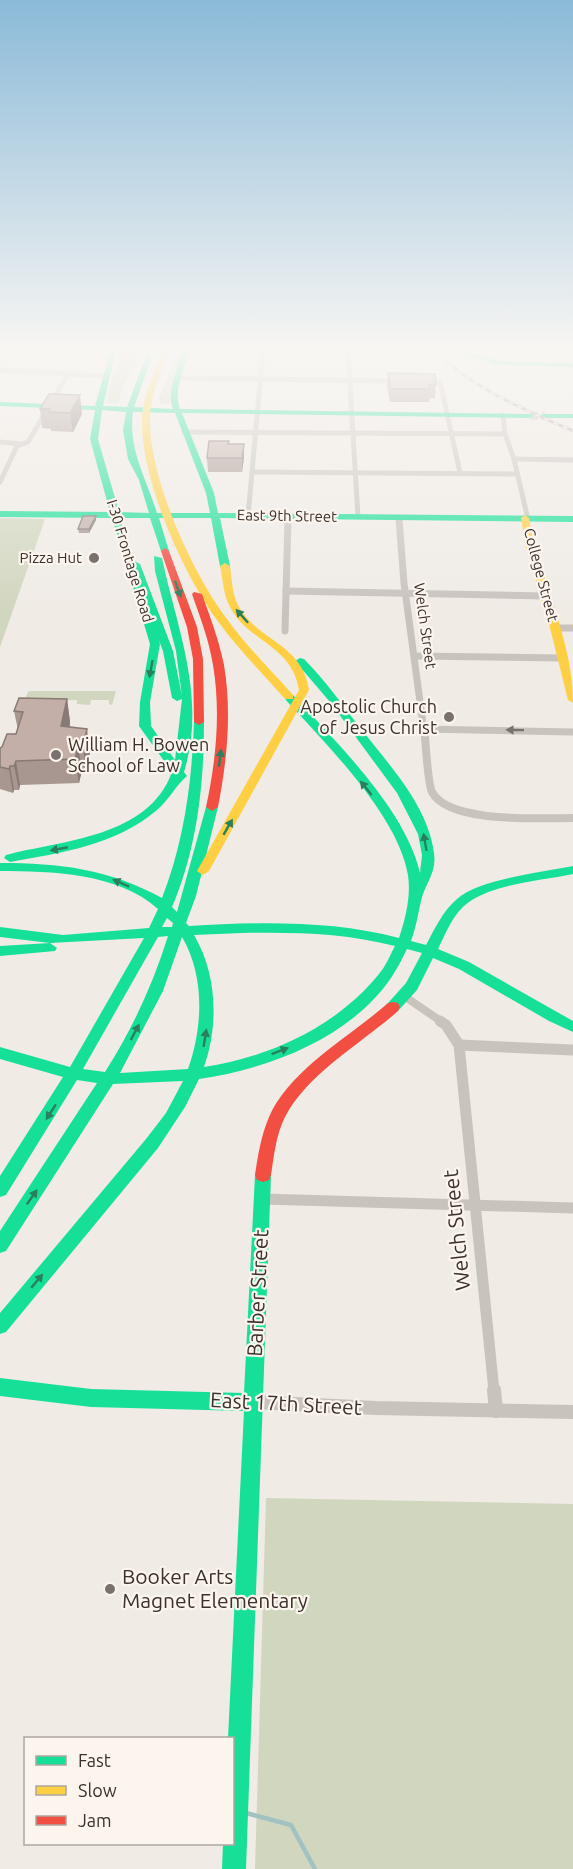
<svg xmlns="http://www.w3.org/2000/svg" width="573" height="1869" viewBox="0 0 573 1869" font-family="Ubuntu,sans-serif">
<style>
.green{fill:#d1d6bf}
.lines{fill:none;stroke-linecap:round;stroke-linejoin:round}
.stream{stroke:#a1c2c1;stroke-width:4.5}
.secondary-tunnel{stroke:#ccc6c0;stroke-width:8;stroke-dasharray:8 4;stroke-linecap:butt}
.street-far4{stroke:#c9c3be;stroke-width:5}
.street-far3{stroke:#c9c3be;stroke-width:7}
.street-far2{stroke:#c9c3be;stroke-width:8}
.street-far1{stroke:#c9c3be;stroke-width:11}
.street{stroke:#c9c3be;stroke-width:14}
.fast{fill:#16e098;fill-rule:evenodd}
.slow{fill:#ffcf43;fill-rule:evenodd}
.jam{fill:#f24e42;fill-rule:evenodd}
.rail-casing{stroke:#b1aca8;stroke-width:3}
.rail{stroke:#fbf5ee;stroke-width:1.5;stroke-dasharray:5;stroke-linecap:butt}
.wall{fill:#a89690}
.shaded-wall{fill:#887a75}
.building{fill:#c3afa7;stroke:#887a75;stroke-width:1.5}
.oneway{fill:#2a7f5c}
.oneway2{fill:#7b726d}
.poi-dot{fill:#7a716c;stroke:#fbf5ee;stroke-width:2}
.labels{text-anchor:middle;stroke-width:4.5;stroke-linejoin:round;paint-order:stroke}
.far-street-label{font-size:15px;fill:#3b302b;stroke:#fbf5ee}
.far-poi-label{font-size:15px;fill:#3b302b;stroke:#fbf5ee;text-anchor:end}
.poi-label{font-size:18px;fill:#3b302b;stroke:#fbf5ee;text-anchor:end}
.near-street-label{font-size:21px;fill:#3b302b;stroke:#fbf5ee}
.near-poi-label{font-size:21px;fill:#3b302b;stroke:#fbf5ee;text-anchor:start}
</style>
<rect width="100%" height="100%" fill="#f0ebe5"/>
<g class="green">
<path d="M178,352H182L171,382L170,404H160L159,399Z"/>
<path d="M121,353H141L122,389L118,403L107,404L112,376L117,374Z"/>
<path d="M0,518L45,519L0,647Z"/>
<path d="M31,691H116L112,705L109,704V700H91L90,705L77,704V700L24,701L28,692Z"/>
<path d="M266,1498L573,1504V1869H255Z"/>
</g>
<g class="lines">
<path class="stream" d="M246,1813L291,1825L315,1869"/>
<path class="secondary-tunnel" d="M530,416H545"/>
<g class="street-far4">
<path d="M348,351L358,517"/>
<path d="M0,370L106,376"/>
<path d="M177,378L399,381"/>
<path d="M425,382H440L460,473"/>
<path d="M503,415L505,434L514,459L527,515L525,518"/>
<path d="M184,432L505,434"/>
<path d="M0,442L21,444"/>
<path d="M514,459L573,460"/>
<path d="M252,472L516,474"/>
<path d="M0,482L17,446L28,442L68,374"/>
<path d="M248,516L263,351"/>
<path d="M399,517V520"/>
<path d="M288,520V517"/>
</g>
<g class="street-far3">
<path d="M399,519L404,583L425,739"/>
<path d="M286,591L546,596"/>
<path d="M555,628H573"/>
<path d="M285,631L288,519"/>
<path d="M415,656L561,658"/>
<path d="M424,729L573,732"/>
</g>
<g class="street-far2">
<path d="M425,737C426,748 428,784 432,792C449,824 542,818 573,818"/>
<path d="M404,996L442,1022"/>
</g>
<g class="street-far1">
<path d="M440,1021L446,1025L459,1045L494,1391"/>
<path d="M459,1045L573,1050"/>
<path d="M263,1199L573,1208"/>
</g>
<g class="street">
<path d="M494,1390L496,1411"/>
<path d="M252,1402L376,1408L573,1412"/>
</g>
<g class="fast">
<path d="M110,351H116L103,406L127,407L148,351H154L134,407L173,409C166,391 177,369 183,351H189C184,369 173,391 180,409L530,414L534,416L530,418L182,413L214,493L218,513L573,516V522L220,518L230,566L225,569L220,566L211,518H159L169,551L165,554L161,551L150,518H120L132,560L140,564L173,651L182,696L176,651L155,571L154,556L162,558C177,629 207,698 184,772L187,776C176,785 169,800 157,810C116,845 61,853 10,862L4,858L6,855C62,840 148,838 172,772L139,726L140,702L150,644L112,518L0,517V511L110,512L90,439L95,410L0,406V402L95,406ZM102,410L126,412L123,430L128,459L139,480L149,513L119,512L98,439ZM133,412L175,413L206,493L210,513H157C146,477 128,450 133,412ZM158,638L163,651L172,698L177,701L182,699L175,760L151,726L150,702L160,644Z"/>
<path d="M452,351H464L498,361L573,363V367L498,365Z"/>
<path d="M545,414H573V418H542V414Z"/>
<path d="M300,658L304,659C326,681 343,706 362,730C390,766 428,806 434,853C437,873 425,883 421,901C418,914 416,928 411,941L426,945C435,928 443,911 457,899C479,879 543,872 573,866V874C540,881 498,883 469,902C453,913 446,933 438,949L469,962L573,1021V1032L549,1021L459,969L433,958L417,990L398,1011H388L386,1007L388,1003L406,983L422,953L407,949C402,959 397,969 391,978C350,1038 269,1069 199,1079L185,1107L158,1148L6,1332L0,1334V1313L146,1139L166,1113L183,1081L113,1084L6,1251L0,1253V1231L97,1083L77,1080L6,1195L0,1197V1176L63,1077L0,1059V1047L70,1067L144,938L50,943L57,948L55,951L0,956V946L50,943L0,937V927L63,935L149,928L158,909C119,873 50,871 0,871V863C60,863 109,869 162,898C184,842 192,782 194,722L199,719L204,722C204,785 197,849 172,907L177,912L206,807L212,803L218,807L196,896L186,923L189,926C258,922 331,920 399,938C406,917 411,896 408,875C398,815 325,743 285,699V695H293C336,742 406,810 420,873L422,855L418,834L397,793L330,702L295,661ZM167,918L173,923L172,927H162ZM242,933C293,932 345,933 395,946C390,955 386,966 379,974C336,1027 270,1057 204,1067C219,1024 217,974 194,935ZM168,936C153,984 132,1030 105,1072L83,1069L158,937ZM182,937C205,976 203,1027 188,1069L120,1073L163,991Z"/>
<path d="M263,1168L269,1170L271,1175L246,1869H222L223,1844H232V1738H228L244,1411L91,1407L0,1396V1378L91,1389L244,1393L255,1175L257,1170Z"/>
</g>
<g class="slow">
<path d="M163,351H169C161,372 151,394 150,417C148,475 190,568 224,615C244,644 270,669 293,695V699H285C262,673 237,648 217,620C182,572 139,476 142,416C144,394 154,372 163,351Z"/>
<path d="M525,515L529,518C540,580 573,639 573,703L568,700L550,628L525,543L521,518Z"/>
<path d="M225,563L230,566C232,579 232,595 239,607C259,642 302,643 309,690L209,871L203,875L197,871L299,690C292,645 248,642 230,607C223,594 223,579 220,566Z"/>
</g>
<g class="jam">
<path d="M165,548L169,551L197,627L203,659L204,722L199,725L194,722L193,659L187,627L161,551Z"/>
<path d="M194,592L202,594C210,617 219,640 224,665C232,712 227,761 218,807L212,811L206,807C216,761 221,712 213,665C209,640 200,617 192,594Z"/>
<path d="M393,1002L398,1003L400,1007L398,1011C362,1043 307,1074 285,1117C276,1135 274,1155 271,1175L269,1180L263,1182L257,1180L255,1175C258,1155 261,1136 269,1117C290,1069 350,1037 388,1003Z"/>
</g>
<defs>
<path id="rail" d="M434,351C474,389 523,409 573,431"/>
</defs>
<use href="#rail" class="rail-casing"/>
<use href="#rail" class="rail"/>
</g>
<g class="wall">
<path d="M388,373L436,385L435,398H430L429,402H390L387,386Z"/>
<path d="M49,394L82,414L73,432L51,431V429L42,428L40,409Z"/>
<path d="M229,441V444L244,458L242,472H208L207,458Z"/>
<path d="M96,516V520L89,533H79L78,529Z"/>
<path d="M67,699L70,722V727L90,752L86,770H82L79,783L20,785L19,790H14L13,793L0,789V748L2,747L16,734L18,730L14,711Z"/>
</g>
<g class="shaded-wall">
<path d="M80,395L82,414L73,432L70,413Z"/>
<path d="M244,444V458L242,472V458Z"/>
<path d="M96,516V520L89,533V529Z"/>
<path d="M67,699L70,722L65,750L61,726Z"/>
<path d="M87,729L90,752L86,770L83,746Z"/>
<path d="M78,746L82,770L79,783L75,759Z"/>
<path d="M16,761L20,785L19,790L14,766Z"/>
<path d="M10,766L14,790L13,793L9,769Z"/>
</g>
<g class="building">
<path d="M388,373L435,374L436,385H429L430,389H391Z"/>
<path d="M49,394L80,395L70,413L49,412L50,409H40Z"/>
<path d="M209,441H229L228,444H244L242,458H207Z"/>
<path d="M83,516H96L89,529H78Z"/>
<path d="M19,698L67,699L61,726L87,729L83,746H78L75,759L16,761L14,766H10L9,769L0,767V748L2,747L7,734H16L23,712L14,711Z"/>
</g>
<defs><path id="oneway-solid" d="M-6-.8H1V-3.2L6.5 0L1 3.2V.8H-6Z" transform="scale(1.5)"/></defs>
<g class="oneway">
<use href="#oneway-solid" transform="translate(178 589) rotate(70)"/>
<use href="#oneway-solid" transform="translate(242 616) rotate(-132)"/>
<use href="#oneway-solid" transform="translate(151 669) rotate(100)"/>
<use href="#oneway-solid" transform="translate(220 758) rotate(-83)"/>
<use href="#oneway-solid" transform="translate(366 788) rotate(-129)"/>
<use href="#oneway-solid" transform="translate(228 827) rotate(-60)"/>
<use href="#oneway-solid" transform="translate(425 842) rotate(-100)"/>
<use href="#oneway-solid" transform="translate(59 849) rotate(169)"/>
<use href="#oneway-solid" transform="translate(121 883) rotate(-156)"/>
<use href="#oneway-solid" transform="translate(135 1032) rotate(-62)"/>
<use href="#oneway-solid" transform="translate(205 1038) rotate(-81)"/>
<use href="#oneway-solid" transform="translate(280 1051) rotate(-21)"/>
<use href="#oneway-solid" transform="translate(51 1112) rotate(123)"/>
<use href="#oneway-solid" transform="translate(32 1197) rotate(-55)"/>
<use href="#oneway-solid" transform="translate(37 1281) rotate(-50)"/>
</g>
<use class="oneway2" href="#oneway-solid" transform="translate(515 730) rotate(-179)"/>
<linearGradient id="sky" x2="0" y2="1"><stop stop-color="#8bbad8"/><stop offset="0.57" stop-color="#f8f6f3"/><stop offset="1" stop-color="#f8f6f3" stop-opacity="0"/></linearGradient>
<rect width="573" height="613" fill="url(#sky)"/>
<g class="poi-dot">
<circle cx="94" cy="558" r="6"/>
<circle cx="449" cy="717" r="6"/>
<circle cx="56" cy="755" r="6"/>
<circle cx="110" cy="1589" r="6"/>
</g>
<g class="labels">
<g class="far-street-label">
<text transform="translate(287 516) rotate(1)" y="5">East 9th Street</text>
<text transform="translate(130 561) rotate(73)" y="5">I-30 Frontage Road</text>
<text transform="translate(541 575) rotate(75)" y="5">College Street</text>
<text transform="translate(425 626) rotate(82)" y="5">Welch Street</text>
</g>
<g class="far-poi-label">
<text x="82" y="563">Pizza Hut</text>
</g>
<g class="poi-label">
<text x="437" y="713">Apostolic Church<tspan x="437" dy="21">of Jesus Christ</tspan></text>
<text x="68" y="751" text-anchor="start">William H. Bowen<tspan x="68" dy="21">School of Law</tspan></text>
</g>
<g class="near-street-label">
<text transform="translate(457 1230) rotate(-96)" y="7">Welch Street</text>
<text transform="translate(258 1293) rotate(-87)" y="7">Barber Street</text>
<text transform="translate(286 1404) rotate(3)" y="7">East 17th Street</text>
</g>
<g class="near-poi-label">
<text x="122" y="1584">Booker Arts<tspan x="122" dy="24">Magnet Elementary</tspan></text>
</g>
</g>
<rect x="24" y="1737" width="210" height="108" fill="#fbf5ee" stroke="#aea6a0" stroke-width="1.5"/>
<rect x="36" y="1756" width="30" height="9" fill="#16e098" stroke="#aea6a0" stroke-width="1.5"/>
<text x="78" y="1767" font-size="18" fill="#3b302b">Fast</text>
<rect x="36" y="1786" width="30" height="9" fill="#ffcf43" stroke="#aea6a0" stroke-width="1.5"/>
<text x="78" y="1797" font-size="18" fill="#3b302b">Slow</text>
<rect x="36" y="1816" width="30" height="9" fill="#f24e42" stroke="#aea6a0" stroke-width="1.5"/>
<text x="78" y="1827" font-size="18" fill="#3b302b">Jam</text>
</svg>
